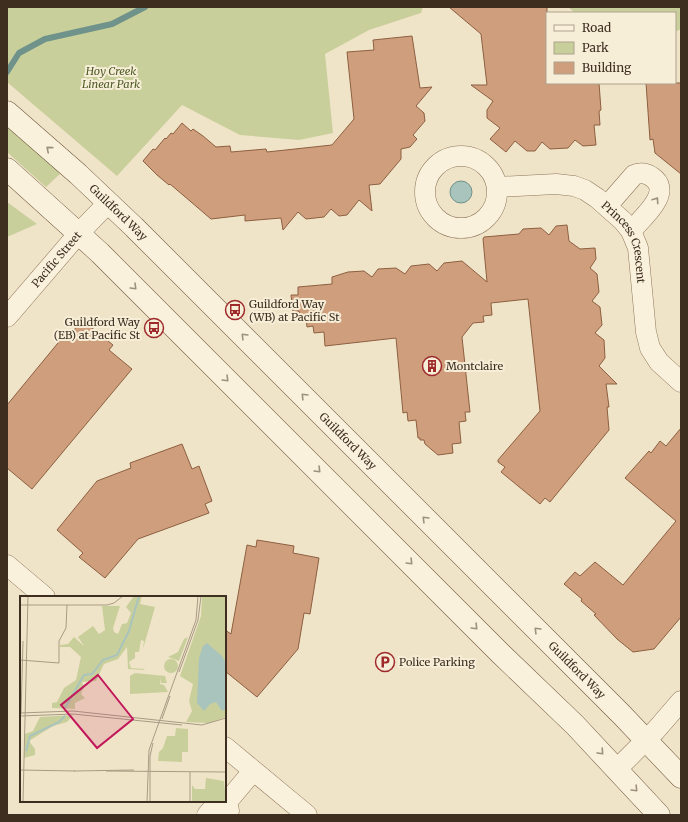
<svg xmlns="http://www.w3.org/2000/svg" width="688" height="822" viewBox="0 0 688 822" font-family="Merriweather,serif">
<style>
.green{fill:#c9cf9b}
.water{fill:#a9c4bc;stroke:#6f938a}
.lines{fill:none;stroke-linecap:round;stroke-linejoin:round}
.stream{stroke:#6f938a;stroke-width:6}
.building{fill:#cf9f7d;stroke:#8d5f41}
.street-casing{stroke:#8d765c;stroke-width:21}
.secondary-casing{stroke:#6f573f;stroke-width:23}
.street{stroke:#faf1dc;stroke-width:20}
.secondary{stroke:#faf1dc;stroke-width:22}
.oneway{stroke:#9c907e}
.labels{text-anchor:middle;stroke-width:4;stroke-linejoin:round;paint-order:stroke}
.park-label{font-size:11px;font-style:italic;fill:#4d5a26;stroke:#f7eed8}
.street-label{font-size:11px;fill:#3d2e20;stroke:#f7eed8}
.poi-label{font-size:11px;fill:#3d2e20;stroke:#f7eed8;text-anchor:start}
.inset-river{fill:none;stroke:#a9c4bc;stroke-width:2}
.inset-road{fill:none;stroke:#a89b85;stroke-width:1}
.view{fill:#c2185b;fill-opacity:0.15;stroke:#c2185b;stroke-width:2}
.inset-edge{fill:none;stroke:#3d2e20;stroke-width:2}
</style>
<rect width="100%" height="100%" fill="#f0e4c8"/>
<g class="green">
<path d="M7,7H423L421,13L369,30L325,54L333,133L299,140L240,135L182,105L117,176L7,82Z"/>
<path d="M568,7H681V29L675,32V13H575Z"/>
<path d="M10,126L54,166L60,174L46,187L7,152V128Z"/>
<path d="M7,202L37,224L7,237Z"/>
</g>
<circle class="water" cx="461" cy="192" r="11"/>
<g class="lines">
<path class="stream" d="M7,72L19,53L45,39L112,24L145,7"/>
</g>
<g class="building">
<path d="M449,7H547V83H599L601,110L599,111L600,125H594L596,145L583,146L575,140L568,148L550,149L542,142L535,151H527L515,141L506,152L490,139L500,128L487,118V110L493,101L471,85H487L481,34Z"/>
<path d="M412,36L420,88L432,87L416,106L424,113L425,121L413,135L417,139L410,147L401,149V159L380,184L369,185L372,211L359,200L347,215L339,216L331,209L324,217L306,219L298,212L283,230L281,218L245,221V215L211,219L170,184L169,185L157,175L143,161L153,149L155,150L165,138L166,139L171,133L173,134L182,123L191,131L193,129L203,136L216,147L230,146L231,152L266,149L267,152L332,145L354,119L347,52L374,50L373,40Z"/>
<path d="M646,83H681V174L655,153L653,139L650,140Z"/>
<path d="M567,225L569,241L580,249L595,248L596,259L590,268L597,274L599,292L592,301L600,307L602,325L595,333L604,340L605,358L599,366L617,384H606L609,407H607L609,430L550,502L545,498L540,504L501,472L505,467L498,462V460L540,411L528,299L491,303L492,315L483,316L484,322L473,323L462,337L470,412H465L466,421L459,422L461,443L452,444L453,453L438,455L425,444L424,440H420V438H418L416,420L408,421L407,412L403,413L396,338L325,346L324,332L314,333L313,326L307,327L306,317L300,318L299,311L293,312L291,295H298V287L332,284V277L348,272L364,271L372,277L378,269L396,268L405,274L411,266L429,264L437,271L444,263L462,261L487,282L483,239L484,237L519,234L523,229L541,228L549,235L556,226Z"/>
<path d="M82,320L113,345L109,350L132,369L32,489L7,468V405L67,332L70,335Z"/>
<path d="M681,428V617L654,649L633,652L617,639L594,615L596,614L581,601L582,599L564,584L575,572L580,576L595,562L623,585L676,521L625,478L649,451L651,453L660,441L666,446Z"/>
<path d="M182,444L192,469L199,466L212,501L205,504L209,513L138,539L105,578L79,557L83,553L57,530L97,481L131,468L130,463Z"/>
<path d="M257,540L294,546L293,553L319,558L310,614L304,613L298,649L257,697L225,671V630L231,634L247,545L256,547Z"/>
</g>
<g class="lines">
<defs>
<g id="street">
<circle cx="461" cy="192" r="36"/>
<path id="s1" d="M497,187L556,184L574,186L585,190L597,198L623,221L631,231L638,248L646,332L650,348L659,362L681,382"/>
<path d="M607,206L634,175C640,172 647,173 652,177C674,192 642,218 631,231"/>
<path id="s2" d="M7,317L79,233L108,203"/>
<path d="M7,565L45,597"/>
<path d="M225,747L307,815"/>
<path d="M617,769L656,730L681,701"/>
<path d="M207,815L219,801"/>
<path d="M225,815L229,811L227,802L253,771"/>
</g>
<g id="secondary">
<path id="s3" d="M7,112L78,174L134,227L621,714L681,777"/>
<path d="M7,169L100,253L501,654L575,725L659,815"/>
</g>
</defs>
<use href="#street" class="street-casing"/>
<use href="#secondary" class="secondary-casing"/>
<use href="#street" class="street"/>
<use href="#secondary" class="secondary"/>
</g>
<defs><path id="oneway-chevron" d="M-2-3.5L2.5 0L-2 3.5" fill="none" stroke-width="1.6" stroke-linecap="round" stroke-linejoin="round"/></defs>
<g class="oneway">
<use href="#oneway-chevron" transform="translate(49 149) rotate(-139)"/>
<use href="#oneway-chevron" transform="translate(656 200) rotate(-56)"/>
<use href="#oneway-chevron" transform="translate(134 287) rotate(45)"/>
<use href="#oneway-chevron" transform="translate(244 336) rotate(-135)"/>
<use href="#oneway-chevron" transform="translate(226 379) rotate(45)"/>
<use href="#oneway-chevron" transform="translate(304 396) rotate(-134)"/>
<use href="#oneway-chevron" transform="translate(318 470) rotate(45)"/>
<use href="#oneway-chevron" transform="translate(425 519) rotate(-135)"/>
<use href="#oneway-chevron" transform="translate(410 562) rotate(45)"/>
<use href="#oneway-chevron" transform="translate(475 627) rotate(45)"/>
<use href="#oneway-chevron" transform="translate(537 630) rotate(-135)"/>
<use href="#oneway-chevron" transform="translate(601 752) rotate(47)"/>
<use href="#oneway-chevron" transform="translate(635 789) rotate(46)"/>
</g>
<defs>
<symbol id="bus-ring" viewBox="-11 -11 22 22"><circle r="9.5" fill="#f7eed8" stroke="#9e2a2b" stroke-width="1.5"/><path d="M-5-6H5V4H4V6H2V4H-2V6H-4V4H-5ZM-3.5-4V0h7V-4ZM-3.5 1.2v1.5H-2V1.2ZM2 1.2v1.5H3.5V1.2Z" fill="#9e2a2b"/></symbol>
<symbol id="building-ring" viewBox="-11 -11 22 22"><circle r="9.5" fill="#f7eed8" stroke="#9e2a2b" stroke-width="1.5"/><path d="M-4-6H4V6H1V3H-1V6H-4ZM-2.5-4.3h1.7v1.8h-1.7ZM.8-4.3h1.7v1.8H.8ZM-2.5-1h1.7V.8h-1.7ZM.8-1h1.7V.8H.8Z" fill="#9e2a2b"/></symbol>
<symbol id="parking-ring" viewBox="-11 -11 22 22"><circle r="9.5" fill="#f7eed8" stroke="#9e2a2b" stroke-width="1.5"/><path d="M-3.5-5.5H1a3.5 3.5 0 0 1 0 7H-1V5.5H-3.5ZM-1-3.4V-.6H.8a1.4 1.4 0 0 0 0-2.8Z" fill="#9e2a2b"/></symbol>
</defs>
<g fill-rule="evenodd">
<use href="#bus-ring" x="224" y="299" width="22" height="22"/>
<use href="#bus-ring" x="143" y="317" width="22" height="22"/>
<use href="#building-ring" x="421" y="355" width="22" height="22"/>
<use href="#parking-ring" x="374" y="651" width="22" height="22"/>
</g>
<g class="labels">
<g class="park-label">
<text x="111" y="75">Hoy Creek<tspan x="111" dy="13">Linear Park</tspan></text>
</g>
<g class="street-label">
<text dy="4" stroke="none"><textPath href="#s3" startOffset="150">Guildford Way</textPath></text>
<text dy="4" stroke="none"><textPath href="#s1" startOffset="158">Princess Crescent</textPath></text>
<text dy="4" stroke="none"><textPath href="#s2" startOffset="76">Pacific Street</textPath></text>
<text dy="4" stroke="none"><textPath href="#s3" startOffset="474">Guildford Way</textPath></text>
<text dy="4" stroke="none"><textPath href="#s3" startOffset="798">Guildford Way</textPath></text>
</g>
<g class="poi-label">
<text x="249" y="308">Guildford Way<tspan x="249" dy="13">(WB) at Pacific St</tspan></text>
<text x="140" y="326" text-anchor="end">Guildford Way<tspan x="140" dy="13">(EB) at Pacific St</tspan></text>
<text x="446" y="370">Montclaire</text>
<text x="399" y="666">Police Parking</text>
</g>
</g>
<g transform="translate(20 596)">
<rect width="206" height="206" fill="#f0e4c8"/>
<path d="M114,0H122L120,8L135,11L123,53L124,45L121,44L119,56H115V62L109,66L111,72L124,73L125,68L124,74L108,73L107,51L98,63L84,68L76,85L62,86L64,91L61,98L65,102L55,107V113L32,112V107L37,106L44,92L56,84L61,61L50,51H40V49L48,48L54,41L64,50L58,41L73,30L79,38L85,34L82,10H100L93,32L94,36L98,38L102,28L107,27L111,17L106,11ZM182,0H206V121L189,127L166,126L172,115L169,105L173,88L160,80L181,20ZM168,41L159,65L148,61L158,56L164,43ZM144 70a7 7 0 1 1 14 0a7 7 0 1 1-14 0ZM115,77L145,80L147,87H141V81L140,88L144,89L148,96L110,98V80ZM53,119L47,126L33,130L9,145L15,153V159L4,162L5,138L13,135L20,121ZM156,132L168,133V156H162V166L138,165L139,156L143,152L147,140H155ZM186,182L204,185L206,206H172V189L175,193H185Z" fill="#c9cf9b"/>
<path d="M187,47L202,60L206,67V113L202,115L196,106L190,108L184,115L177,107L179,62L183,50Z" fill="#a9c4bc"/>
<path class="inset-river" d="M45,112L64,79L72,78L83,64L97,59L109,35L119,0M6,155L10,140L39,126L45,120"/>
<path class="inset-road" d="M0,9H87L94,7L103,0M0,64L39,67V45L46,32L47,9M159,76L178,24L181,0M0,117L53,115L182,129L206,122M1,118L3,45M0,120L53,118L162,129M142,123L150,100M0,174L55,175M54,175L114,174M86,175L206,176M3,206L8,0M127,206L129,154L176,24L178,0M130,206V160L133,147M170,206V176"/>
<path class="view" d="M78,79L113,123L77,152L41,109Z"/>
<rect width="206" height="206" class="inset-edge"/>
</g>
<rect width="688" height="822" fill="none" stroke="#3d2e20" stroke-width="16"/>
<rect x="546" y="12" width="130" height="72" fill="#f7eed8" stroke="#ada18e"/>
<rect x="554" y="25" width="20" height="6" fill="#faf1dc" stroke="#ada18e"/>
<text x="582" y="32" font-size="12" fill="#3d2e20">Road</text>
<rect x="554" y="42" width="20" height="12" fill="#c9cf9b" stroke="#ada18e"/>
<text x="582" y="52" font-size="12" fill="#3d2e20">Park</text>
<rect x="554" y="62" width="20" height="12" fill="#cf9f7d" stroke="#ada18e"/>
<text x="582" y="72" font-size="12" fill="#3d2e20">Building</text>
</svg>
